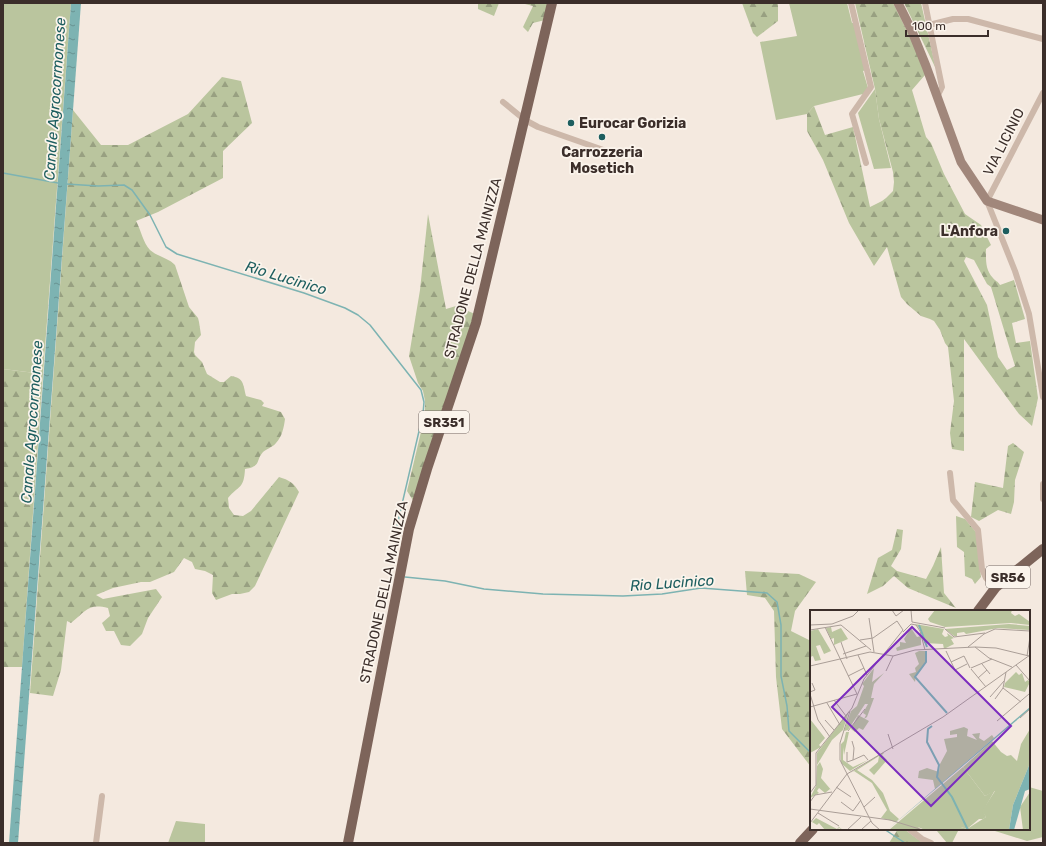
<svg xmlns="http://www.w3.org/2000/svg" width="1046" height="846" viewBox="0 0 1046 846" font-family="Rubik,sans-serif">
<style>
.grass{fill:#bac59e}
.forest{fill:url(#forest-firs);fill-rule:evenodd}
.water{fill:url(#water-ripples)}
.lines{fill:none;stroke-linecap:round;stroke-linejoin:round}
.stream{stroke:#7db3b2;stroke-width:1.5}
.street{stroke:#cdb8aa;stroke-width:6}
.secondary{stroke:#a1877b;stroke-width:9}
.primary{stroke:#7d645a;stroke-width:10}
.poi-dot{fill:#1d5e5f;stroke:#fbf4ec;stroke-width:1.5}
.labels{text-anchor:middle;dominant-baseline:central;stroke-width:3.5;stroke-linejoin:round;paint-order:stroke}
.shield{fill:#fbf4ec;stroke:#756964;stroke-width:1}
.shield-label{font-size:13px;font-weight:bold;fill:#3b2e2a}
.poi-label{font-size:14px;font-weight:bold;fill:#3b2e2a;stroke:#fbf4ec;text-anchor:start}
.street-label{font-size:14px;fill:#3b2e2a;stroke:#fbf4ec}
.water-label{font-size:15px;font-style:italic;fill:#1d5e5f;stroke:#fbf4ec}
.inset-river{fill:none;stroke:#7db3b2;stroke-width:2}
.inset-road{fill:none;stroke:#aa9e97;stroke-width:1}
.view{fill:#7b2cbf;fill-opacity:0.15;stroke:#7b2cbf;stroke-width:2}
.inset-edge{fill:none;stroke:#3b2e2a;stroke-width:2}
</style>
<defs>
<pattern id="forest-firs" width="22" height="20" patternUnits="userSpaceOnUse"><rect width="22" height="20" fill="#bac59e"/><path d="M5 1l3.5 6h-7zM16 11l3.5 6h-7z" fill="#98a081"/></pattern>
<pattern id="water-ripples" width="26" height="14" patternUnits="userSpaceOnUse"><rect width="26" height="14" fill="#7db3b2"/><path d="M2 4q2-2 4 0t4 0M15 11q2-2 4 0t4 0" fill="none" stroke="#689291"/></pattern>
</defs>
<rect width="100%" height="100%" fill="#f4e9df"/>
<!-- grass -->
<g class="grass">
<path d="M3 3H71L43 374 3 369Z"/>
<path d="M789 3H847L852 23H855L866 70 863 71 868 88 867 93 814 106 807 114 776 120 760 42 797 36Z"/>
<path d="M875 89 879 119 891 168 874 169 858 113Z"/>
<path d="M1029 787 1043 791V837L1027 841 995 831 980 829H1029Z"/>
<path d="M176 821 205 824V843H168Z"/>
<path d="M933 829H959L952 843H947L937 831Z"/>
</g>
<!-- forest -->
<g class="forest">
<path d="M478 3H499L494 16 478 9Z"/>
<path d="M521 3H549L545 20 533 23 528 32 523 27 533 6Z"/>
<path d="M742 3H778V21L757 37 753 33Z"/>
<path d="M855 3H893L921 59 925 75 912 90 926 137 931 143 944 174 965 214 981 225 991 245 986 249C986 259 985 270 993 278 995 281 998 281 1000 285L1014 280 1025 319 1012 323 1016 343 1030 341 1038 398 1032 426 1019 414 964 339V451L952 449 950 433 954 401 948 347 945 343 940 330 934 321 930 319 921 316 907 304 901 297 887 247 874 266 849 223 823 160 807 131V114L814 106 825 135 853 127 870 207 882 201 886 198 893 191 894 182 893 172 879 119 875 89ZM966 257 974 260 987 284 991 287 1015 366 1007 370 998 357 987 305 964 261Z"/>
<path d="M904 3H921L936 69 908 11Z"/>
<path d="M222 77 241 81 252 123 223 151V178L158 212 136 221C141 230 143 243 150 250 158 257 169 258 175 265L189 307 198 318 199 322 201 335 195 342 194 352 195 355 202 362 207 374 220 382H224L231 376C244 378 243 384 246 396L261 400 264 403 262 406 281 412 285 419C284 427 282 437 276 443 273 447 266 449 263 452 255 461 262 466 245 469 244 489 239 485 228 498L229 508 234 515 243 516 251 511 279 477C289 480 294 483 299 492L255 586 249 592 240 594H232L216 600 212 593 213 575 205 571 195 569 192 562 184 558 174 572 150 582H141L113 588 96 595 103 599 156 589 162 597 148 618 142 634 130 646 121 645 114 631H106L102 623 110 616 108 608C88 603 86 611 71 623L67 621 61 670 53 696 30 693 73 110 101 145H128L188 114Z"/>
<path d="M428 214 446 309 456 306 475 314 414 502 407 491 425 415V401L423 391 418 383 409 356 420 290Z"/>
<path d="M3 369 43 374 22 667H3Z"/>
<path d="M1013 443 1024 452 1015 480 1014 502 1011 514 998 510 979 521 971 517 975 482 1003 488 1008 446Z"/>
<path d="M956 516 965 519 976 532 981 577 975 584 972 579 965 576 964 552 957 547Z"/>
<path d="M897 529 903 530 901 549 891 566 897 571 926 579 933 566 941 547 944 593 956 608 908 588 894 576 883 586 867 594 878 558 892 550Z"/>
<path d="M745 571 799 574 816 582 795 611 791 631 811 641V767L782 729 776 677 774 611 765 598 747 595Z"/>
<path d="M898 829H904L923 843H889Z"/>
</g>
<!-- water -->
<path class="water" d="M71 3H81L73 110 18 843H9Z"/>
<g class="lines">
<!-- stream -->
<g class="stream">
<path d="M3 173 58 183"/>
<path d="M66 184 98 186 124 185 132 190 150 215 166 247 177 254 304 293 345 308 358 315 370 325 421 390 424 402 423 414 396 530"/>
<path d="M405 577 445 581 484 589 543 594 623 596 662 594 701 588 767 593 777 602 781 625V676L787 706 789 731 811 753"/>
<path d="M884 829 905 843"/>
</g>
<!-- street -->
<g class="street">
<path d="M851 3 871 87 852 114 866 163"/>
<path d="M925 3 942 87 937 97"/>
<path d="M929 25 953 19H968L1043 39"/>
<path d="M1043 93 987 201 1015 271 1029 314 1043 397"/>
<path d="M503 102 525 120 538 127 612 153"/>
<path d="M950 473 953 500 978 530 982 569 986 578 996 587"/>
<path d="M1043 484V499"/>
<path d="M909 829 922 839 931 843"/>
<path d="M96 843 102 796"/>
</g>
<!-- secondary -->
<path class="secondary" d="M898 3 911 29 926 66 961 162 987 201 1043 220"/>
<!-- primary -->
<g class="primary">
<path d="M978 611 996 587 1043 549"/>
<path d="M348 843 409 529 427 469 476 323 552 3"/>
<path d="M800 843 813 829"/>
</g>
</g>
<!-- markers -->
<g class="poi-dot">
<circle cx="571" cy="123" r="4"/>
<circle cx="602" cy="137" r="4"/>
<circle cx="1006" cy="231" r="4"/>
</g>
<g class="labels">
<!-- shield labels -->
<g class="shield">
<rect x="419" y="411" width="50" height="22" rx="3"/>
<rect x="986" y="566" width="44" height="22" rx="3"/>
</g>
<g class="shield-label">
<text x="444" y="422">SR351</text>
<text x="1008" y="577">SR56</text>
</g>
<!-- poi labels -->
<g class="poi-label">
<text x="579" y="123">Eurocar Gorizia</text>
<text x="602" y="152" text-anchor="middle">Carrozzeria<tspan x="602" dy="16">Mosetich</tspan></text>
<text x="998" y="231" text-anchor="end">L'Anfora</text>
</g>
<!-- street labels -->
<g class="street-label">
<text transform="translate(1004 142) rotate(-63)">VIA LICINIO</text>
<text transform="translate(473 268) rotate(-75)">STRADONE DELLA MAINIZZA</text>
<text transform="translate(384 592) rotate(-78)">STRADONE DELLA MAINIZZA</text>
</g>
<!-- water labels -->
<g class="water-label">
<text transform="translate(55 99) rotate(-86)">Canale Agrocormonese</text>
<text transform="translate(286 278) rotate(17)">Rio Lucinico</text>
<text transform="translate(32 422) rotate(-86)">Canale Agrocormonese</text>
<text transform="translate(672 583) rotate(-4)">Rio Lucinico</text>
</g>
</g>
<!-- overview -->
<g transform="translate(810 610)">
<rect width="220" height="220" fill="#f4e9df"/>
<path d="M21 17 22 22 31 18 38 29 24 35V28L21 29 16 18ZM101 18 107 27 111 26V35L87 41 86 38 90 36V32L96 33 94 29ZM8 19 21 41 14 44 10 35 6 36 11 50 5 51 3 46 0 47V21ZM206 62 209 65 212 63 215 72 218 70 220 72 215 82 194 77 195 73ZM48 105 59 111 53 120 49 118 45 122 41 119ZM0 109 15 128 9 135 11 137 0 143ZM153 157 175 186 185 180 173 201 176 207 173 209H169L157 219 151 217V220H115L108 217 111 220H79ZM220 182V220H213L210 197Z" fill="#bac59e"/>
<path d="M125 0H202L201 3 205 6 209 4 220 12V15L201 13 135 17 120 12 118 9ZM105 14 134 19 132 24 135 27 138 26 137 23 144 28 141 29 144 34 134 39 133 34 114 33 111 20ZM199 14 220 16V20L188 18 156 24 154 22 147 23V26H144L135 19ZM109 41H117L116 53 106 65 105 72 99 64 106 62 105 58 109 54 105 43ZM64 58 62 72 74 63 64 74 61 88H64L57 107 54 109 56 105 53 103 58 94H55L38 120 34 121 41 101 47 96 54 76 52 74ZM39 101 33 120 22 130 7 155V143ZM154 117 158 119 157 126 167 130 162 124 170 123 169 128 174 131 182 125 184 128 125 179 123 170 108 168 109 161 117 158 129 162 130 154 137 141 134 129 147 127V124L140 125V121ZM220 119V153L203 195 199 220H151V217L157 219 176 207 172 201 185 181 175 186 153 157 182 131 191 142 197 146 201 145 207 151 211 134ZM36 122H39L34 145 33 137V150L43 157 58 150 40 161 31 153V134L34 131ZM72 143H74L72 145 77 150 64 165 59 160 68 152 69 146 47 160 62 170 73 183 80 201 89 209 86 212 71 208 77 200 62 173 44 161 40 163ZM10 152 13 159 11 168 22 181 20 179 15 183 9 178 7 181 9 183 0 188 6 176 7 156ZM6 208 27 219 29 217 33 220 29 218 27 220H15L9 213 7 215 2 212Z" fill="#bac59e"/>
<path d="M220 97V99L77 220ZM220 153V179L215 181 204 220H199L203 195Z" fill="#7db3b2"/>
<path class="inset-river" d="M109 15 117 37M116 41V52L105 67 137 103M122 116 118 119 117 132 129 155 127 167 142 187 158 220"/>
<path class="inset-road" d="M82 0 86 6 94 0M101 0 102 12 135 18M59 8 64 42M0 15 22 14 43 6 49 0M15 17 47 84M135 19 144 27 175 23M0 20 31 15 61 40M93 22 101 14 106 15 110 21 115 40M31 32 37 49M158 37 174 24 185 19 220 21M165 37 179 48 202 57M136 41 145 60 157 54M33 44 56 36M48 45 57 65M217 46 220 27M141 52 154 46 160 58M172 54 180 64M206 55 220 71M0 56 60 42 83 46 105 40 165 37 186 38 219 46M161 58 182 49M161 59 176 77M76 61 83 46M38 66 54 58M168 68 177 60M193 78 211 92M0 82 5 80 2 73M0 84 8 110 20 127M180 87 194 71M185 89 193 78 196 62M24 90 36 106M17 93 30 115M0 97 47 84M220 99V81M40 101 30 133V150L62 213 70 220M210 108 220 99M15 110 24 120M187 111 219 84M38 121 55 99M78 124 83 139M42 131 44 138 43 150 54 145 58 150M37 142V152L43 150M26 177 41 187M0 183 6 175V143L42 98 54 69 93 20 87 11 63 28 50 30M0 192 5 185 22 182M31 192 43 201 51 190M54 197 65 187M0 199 80 210 113 220M8 203 29 216M0 213 37 164 133 107 220 45M52 219 61 211M37 220 51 207"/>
<path class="view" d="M102 17 201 116 121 196 22 97Z"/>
<rect width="220" height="220" class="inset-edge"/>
</g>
<!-- border -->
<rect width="1046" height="846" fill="none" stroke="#3b2e2a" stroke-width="8"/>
<!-- scale -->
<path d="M906 30v6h82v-6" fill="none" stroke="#3b2e2a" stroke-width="2"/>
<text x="912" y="30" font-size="12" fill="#3b2e2a" stroke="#fbf4ec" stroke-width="3" paint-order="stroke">100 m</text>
</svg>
